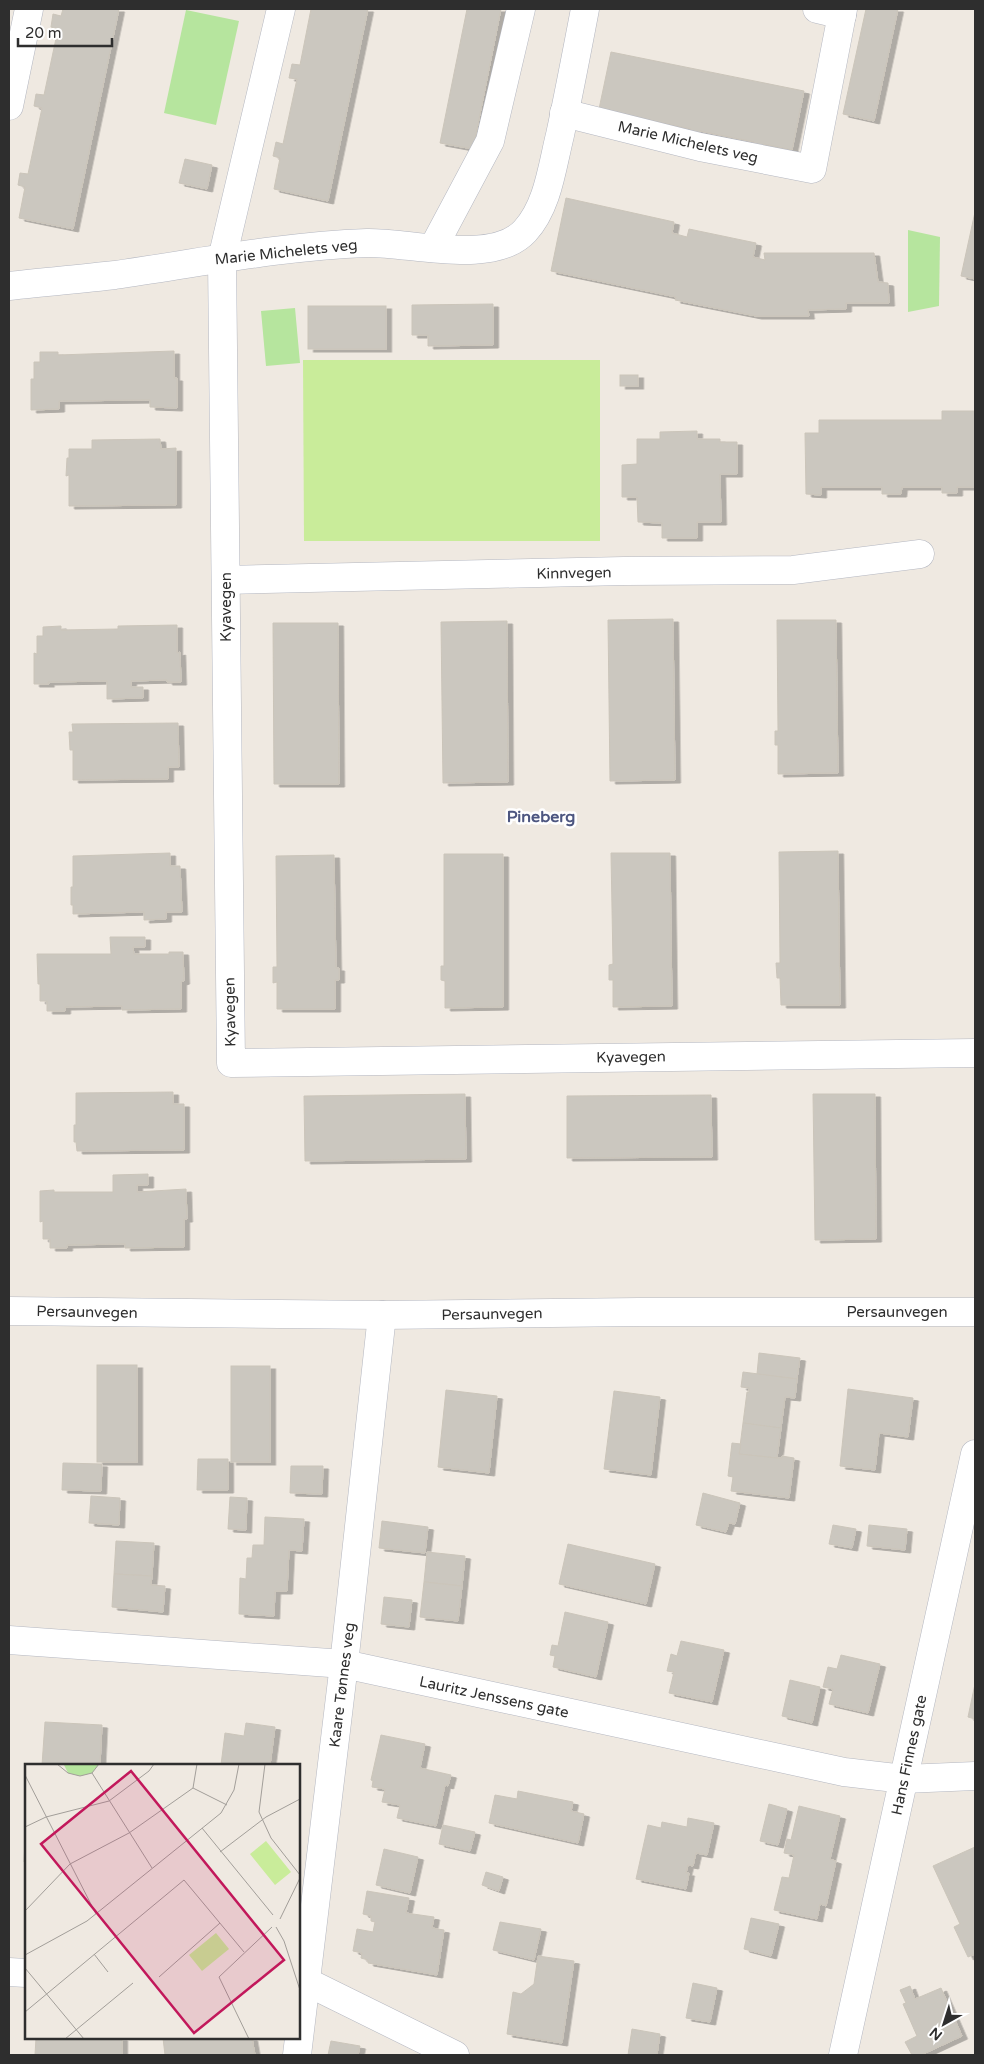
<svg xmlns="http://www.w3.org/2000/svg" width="984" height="2064" viewBox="0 0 984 2064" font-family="'Varela Round',sans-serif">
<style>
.green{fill:#b6e59e}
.pitch{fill:#c9ec9a}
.building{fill:#cbc7bf;stroke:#cbc5ba;filter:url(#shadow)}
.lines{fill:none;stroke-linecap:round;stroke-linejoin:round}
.minor-casing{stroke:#b4b7c1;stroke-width:29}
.minor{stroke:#fff;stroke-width:28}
.labels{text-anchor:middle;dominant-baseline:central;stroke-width:5;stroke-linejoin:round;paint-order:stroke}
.street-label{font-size:15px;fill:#2e2e2e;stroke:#fff}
.neighbourhood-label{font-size:16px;font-weight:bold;fill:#4d5680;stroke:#fff}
.inset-road{fill:none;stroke:#a29e99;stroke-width:1}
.view{fill:#c2185b;fill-opacity:0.15;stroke:#c2185b;stroke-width:2.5}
.inset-edge{fill:none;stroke:#2e2e2e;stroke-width:2.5}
</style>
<defs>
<filter id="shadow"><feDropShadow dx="5.5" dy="3" stdDeviation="0" flood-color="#0004"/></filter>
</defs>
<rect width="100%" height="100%" fill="#efe9e1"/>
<!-- green -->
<g class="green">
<path d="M186 10 239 21 216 125 164 113Z"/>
<path d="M908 230 940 237 939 306 908 312Z"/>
<path d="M295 308 300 363 266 366 261 311Z"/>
</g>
<!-- pitch -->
<path class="pitch" d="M303 360H600V541H304Z"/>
<!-- building -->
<g class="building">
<path d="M63 9H119L73 229 19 218 25 187 18 185 20 173 28 174 42 108 34 106 36 94 44 95 58 29 51 27 53 14 61 16Z"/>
<path d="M311 9H368L328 201 274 189 280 158 273 156 276 142 283 144 297 79 289 78 292 64 300 65Z"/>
<path d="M467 9H501L473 149 440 143Z"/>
<path d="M866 9H898L874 121 843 114Z"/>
<path d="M611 52 804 91 792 150 764 144 763 147 753 145 754 142 700 131V134L690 132 691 129 599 109Z"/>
<path d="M185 159 212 165 207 189 179 183Z"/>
<path d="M566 198 674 222 672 233 687 237 689 229 756 243 753 257 765 260 764 253H874L878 282 888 283 889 303H846V309L808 310 809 316H756L675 300 676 297 551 271Z"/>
<path d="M975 212V279L961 276Z"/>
<path d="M493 304V345L428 346V335H412V305Z"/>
<rect x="308" y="306" width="78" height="43"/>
<path d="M174 351V378H177V408L150 407V400L59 401V409L31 410V379H34V362H40V352H58V355Z"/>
<rect x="620" y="375" width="18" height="11"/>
<path d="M942 411H975V487H957V493H942V487H902L901 494H882V487H821V495L806 494 805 433H819V420H942Z"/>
<path d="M697 431V439H720V442H737V474H720L721 522H697V538H662V523L638 522 637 497H622V465L637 464V439H660V432Z"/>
<path d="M160 439 161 449 176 448V505L69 506V475L66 476 67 458H69V449H92V440Z"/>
<path d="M673 619 675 780 610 781 608 620Z"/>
<path d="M777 620H836L838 773 778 774V745H775V731H778Z"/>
<path d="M507 621 508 782 443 783 441 622Z"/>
<path d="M273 623H338L339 784H274Z"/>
<path d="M177 625V653L180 652 181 682H167V680L131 681V687H143V698L107 699V681L48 682 49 684H34V653L37 654V636H43V627L61 626V630L118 629V626Z"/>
<path d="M178 723 179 767H168V779L73 780V750H70L69 732H73L72 724Z"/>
<path d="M838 851 840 1005H781L780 978H777L776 963H780L779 852Z"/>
<path d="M170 853V866H180L182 912H166V919L144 920V912L73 914V905H71V887H73V856Z"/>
<path d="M611 853H670L672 1006 613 1007V980H609V965L613 964Z"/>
<path d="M444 854H503V1007L445 1008V981L441 980V966H444Z"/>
<path d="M334 855 336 968H339V980H335V1009H277V982L273 983V967H277L276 856Z"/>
<path d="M110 937H145V947H133L134 954H169V952H183L184 981 181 982V1009L122 1010V1006L65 1007V1011H47V1001H40V984H38L37 954H111Z"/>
<path d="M173 1092V1104H184V1150L77 1151 76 1142H74V1125H76V1093Z"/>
<path d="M465 1094 466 1159 305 1161 304 1096Z"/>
<path d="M813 1094H875L876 1239 815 1240Z"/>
<path d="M711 1095 712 1157 567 1158V1096Z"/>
<path d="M148 1174V1185H137V1192L186 1189 187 1219H184V1247L125 1248V1244L67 1245V1248H50V1239H43V1221L40 1222V1191L54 1190V1192H113V1175Z"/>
<path d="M759 1353 800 1358 797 1379 757 1374Z"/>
<rect x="97" y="1365" width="40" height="97"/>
<rect x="231" y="1366" width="39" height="96"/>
<path d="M743 1372 797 1379 795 1398 785 1397 781 1428 743 1423 747 1392H749V1388L741 1387Z"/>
<path d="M848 1389 913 1398 908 1437 879 1433 875 1470 840 1466Z"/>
<path d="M446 1390 497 1396 489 1473 438 1467Z"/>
<path d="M614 1391 660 1397 651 1475 604 1469Z"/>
<path d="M743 1423 781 1428 777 1458 739 1454Z"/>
<path d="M732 1443 741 1444 739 1454 777 1458H782V1456L794 1458 789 1498 731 1491 733 1477 728 1476Z"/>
<path d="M198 1459H228V1490H197Z"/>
<path d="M63 1463 102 1464 101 1491 62 1490Z"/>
<path d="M291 1466H323L322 1494 290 1493Z"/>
<path d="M703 1493 740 1503 735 1524 729 1523 726 1532 696 1525Z"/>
<path d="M91 1496 120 1498 119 1525 89 1523Z"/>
<path d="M230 1497 247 1498 246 1530 228 1529Z"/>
<path d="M265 1517 304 1519 302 1551 289 1550 287 1591H275L274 1616 239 1614 240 1578 246 1579 247 1558H252L253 1545H264Z"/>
<path d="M382 1521 428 1527 425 1553 379 1548Z"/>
<path d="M833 1525 856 1529 852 1548 829 1544Z"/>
<path d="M869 1525 907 1529 905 1550 867 1546Z"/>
<path d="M116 1541 154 1543 152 1576 114 1574Z"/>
<path d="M568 1544 655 1564 646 1604 559 1584Z"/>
<path d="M427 1552 465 1556 462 1586 424 1582Z"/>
<path d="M114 1574 152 1576 151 1585 165 1586 163 1612 112 1607Z"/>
<path d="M424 1582 462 1586 458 1621 420 1617Z"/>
<path d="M384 1597 412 1600 409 1627 381 1624Z"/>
<path d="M565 1612 608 1622 596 1677 553 1667 555 1656 550 1655 552 1645 558 1646Z"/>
<path d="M681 1641 724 1650 712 1702 669 1693 674 1672 667 1671 671 1654 677 1656Z"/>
<path d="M841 1655 880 1664 868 1713 829 1704 833 1689 823 1687 828 1667 837 1669Z"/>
<path d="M790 1680 820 1687 812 1723 782 1716Z"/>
<path d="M975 1684V1719L968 1717Z"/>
<path d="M45 1722 102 1725 100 1765H42Z"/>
<path d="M246 1723 275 1727 270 1765H221L225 1733 244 1736Z"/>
<path d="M381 1735 425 1744 420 1768 451 1775 448 1786 445 1785 436 1826 397 1818 400 1805 382 1802 385 1789 372 1787 373 1781 371 1780Z"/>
<path d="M518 1791 573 1802 571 1811 584 1814 578 1843 489 1823 495 1795 517 1799Z"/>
<path d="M769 1804 787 1809 778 1845 760 1841Z"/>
<path d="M799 1806 840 1816 830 1859 836 1861 826 1906 820 1904 817 1919 774 1910 782 1877 789 1878 794 1855 784 1853 787 1839 791 1840Z"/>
<path d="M688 1818 714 1823 707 1855 696 1853 693 1866 688 1865 686 1873H689L686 1889 636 1879 648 1825 661 1828 662 1822 687 1827Z"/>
<path d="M26 1819V1862H24Z"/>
<path d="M443 1825 475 1832 470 1851 439 1844Z"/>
<path d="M975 1847V1954L968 1957 954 1927 960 1924 933 1866Z"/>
<path d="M384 1849 418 1857 410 1893 376 1885Z"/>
<path d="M486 1872 503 1877 499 1891 482 1885Z"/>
<path d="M367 1891 409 1898 406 1913 434 1917 432 1928 444 1930 437 1975 368 1963V1960L361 1958 362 1953 353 1951 357 1929 373 1932 375 1922 371 1921V1916L363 1914Z"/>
<path d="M751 1918 779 1924 771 1956 744 1949Z"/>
<path d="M500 1922 541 1929 534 1960 493 1950Z"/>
<path d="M538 1956 574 1961 562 2043 507 2034 513 1992 521 1994 534 1984Z"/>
<path d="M693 1983 717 1988 710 2022 686 2018Z"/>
<path d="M910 1986 915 1999 941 1988 962 2036 921 2055H912L905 2042 917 2036 903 2004 906 2003 900 1990Z"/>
<path d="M632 2029 660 2034 657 2055H628Z"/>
<path d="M36 2038H122V2055H35Z"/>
<path d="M163 2038H252L255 2055H165Z"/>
<path d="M331 2041 360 2046 358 2055H328Z"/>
</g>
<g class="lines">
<!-- minor casing -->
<g class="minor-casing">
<g id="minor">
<path d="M281 9 222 259 231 1063 975 1053"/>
<path d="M817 9 842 15"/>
<path d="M9 106 29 9"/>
<path d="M564 113 700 147 812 169 843 9"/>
<path d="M433 248 490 141 521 9"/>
<path d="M9 286C44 282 79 279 115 275 198 263 283 246 367 243 410 242 493 266 525 231 548 206 552 167 560 135 569 93 577 51 585 9"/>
<path d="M226 580 624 571 793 570 920 554"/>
<path d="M9 1311 382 1315 639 1312H975"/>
<path d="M9 1640 344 1664 844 1772 904 1779 975 1776"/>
<path d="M9 1972 26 1973"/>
<path d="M299 1982H307L455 2055"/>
<path d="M297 2055 344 1664 382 1315"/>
<path d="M843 2055 975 1454"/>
</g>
</g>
<!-- minor -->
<use href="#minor" class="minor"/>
</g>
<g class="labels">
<!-- street labels -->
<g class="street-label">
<text transform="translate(688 142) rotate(13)">Marie Michelets veg</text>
<text transform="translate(286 252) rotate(-6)">Marie Michelets veg</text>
<text transform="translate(574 573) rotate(-1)">Kinnvegen</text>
<text transform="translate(226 607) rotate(-90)">Kyavegen</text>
<text transform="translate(230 1012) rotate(-91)">Kyavegen</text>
<text transform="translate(631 1057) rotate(-1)">Kyavegen</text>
<text transform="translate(87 1312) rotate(1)">Persaunvegen</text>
<text x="897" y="1312">Persaunvegen</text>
<text transform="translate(492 1314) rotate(-1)">Persaunvegen</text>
<text transform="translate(342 1685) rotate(-83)">Kaare Tønnes veg</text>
<text transform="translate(494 1697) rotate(12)">Lauritz Jenssens gate</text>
<text transform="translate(909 1755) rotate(-78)">Hans Finnes gate</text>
</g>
<!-- neighbourhood labels -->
<g class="neighbourhood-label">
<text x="541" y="817">Pineberg</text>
</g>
</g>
<!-- overview -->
<g transform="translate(25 1764)">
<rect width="275" height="275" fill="#efe9e1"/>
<path d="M74 0 67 9 55 12 43 9 39 1Z" fill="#b6e59e"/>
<path d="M241 77 266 108 250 121 225 90ZM191 169 204 185 177 207 164 191Z" fill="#c9ec9a"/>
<path class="inset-road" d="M32 0 43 9 55 12 67 9 74 0M240 0 234 48 246 74 275 111M67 9 127 104M0 11 71 150M168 24 202 41M0 63 21 53 84 37 124 7 129 0M177 64 248 151M195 88 241 53 275 35M0 147 45 100 104 69 168 24 172 0M255 155 275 114M251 163 259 177 275 226M69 190 83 208M0 191 62 157 196 49 209 26 214 0M0 204 59 275M134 213 195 159M0 248 159 116 219 188M40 275 108 219M224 275 194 213 247 163"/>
<path class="view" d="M106 7 259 196 169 269 16 80Z"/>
<rect width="275" height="275" class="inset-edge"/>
</g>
<!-- border -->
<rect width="984" height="2064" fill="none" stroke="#2e2e2e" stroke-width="20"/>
<!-- north arrow -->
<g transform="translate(944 2024) rotate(219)" stroke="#ffffff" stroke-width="4" paint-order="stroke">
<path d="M0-4L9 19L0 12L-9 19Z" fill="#2e2e2e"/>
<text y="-8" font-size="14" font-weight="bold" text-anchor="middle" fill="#2e2e2e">N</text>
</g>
<!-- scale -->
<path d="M18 38v8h94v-8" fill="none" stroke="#2e2e2e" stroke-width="2.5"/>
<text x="25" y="38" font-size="15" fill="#2e2e2e" stroke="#ffffff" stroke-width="4" paint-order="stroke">20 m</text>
</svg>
